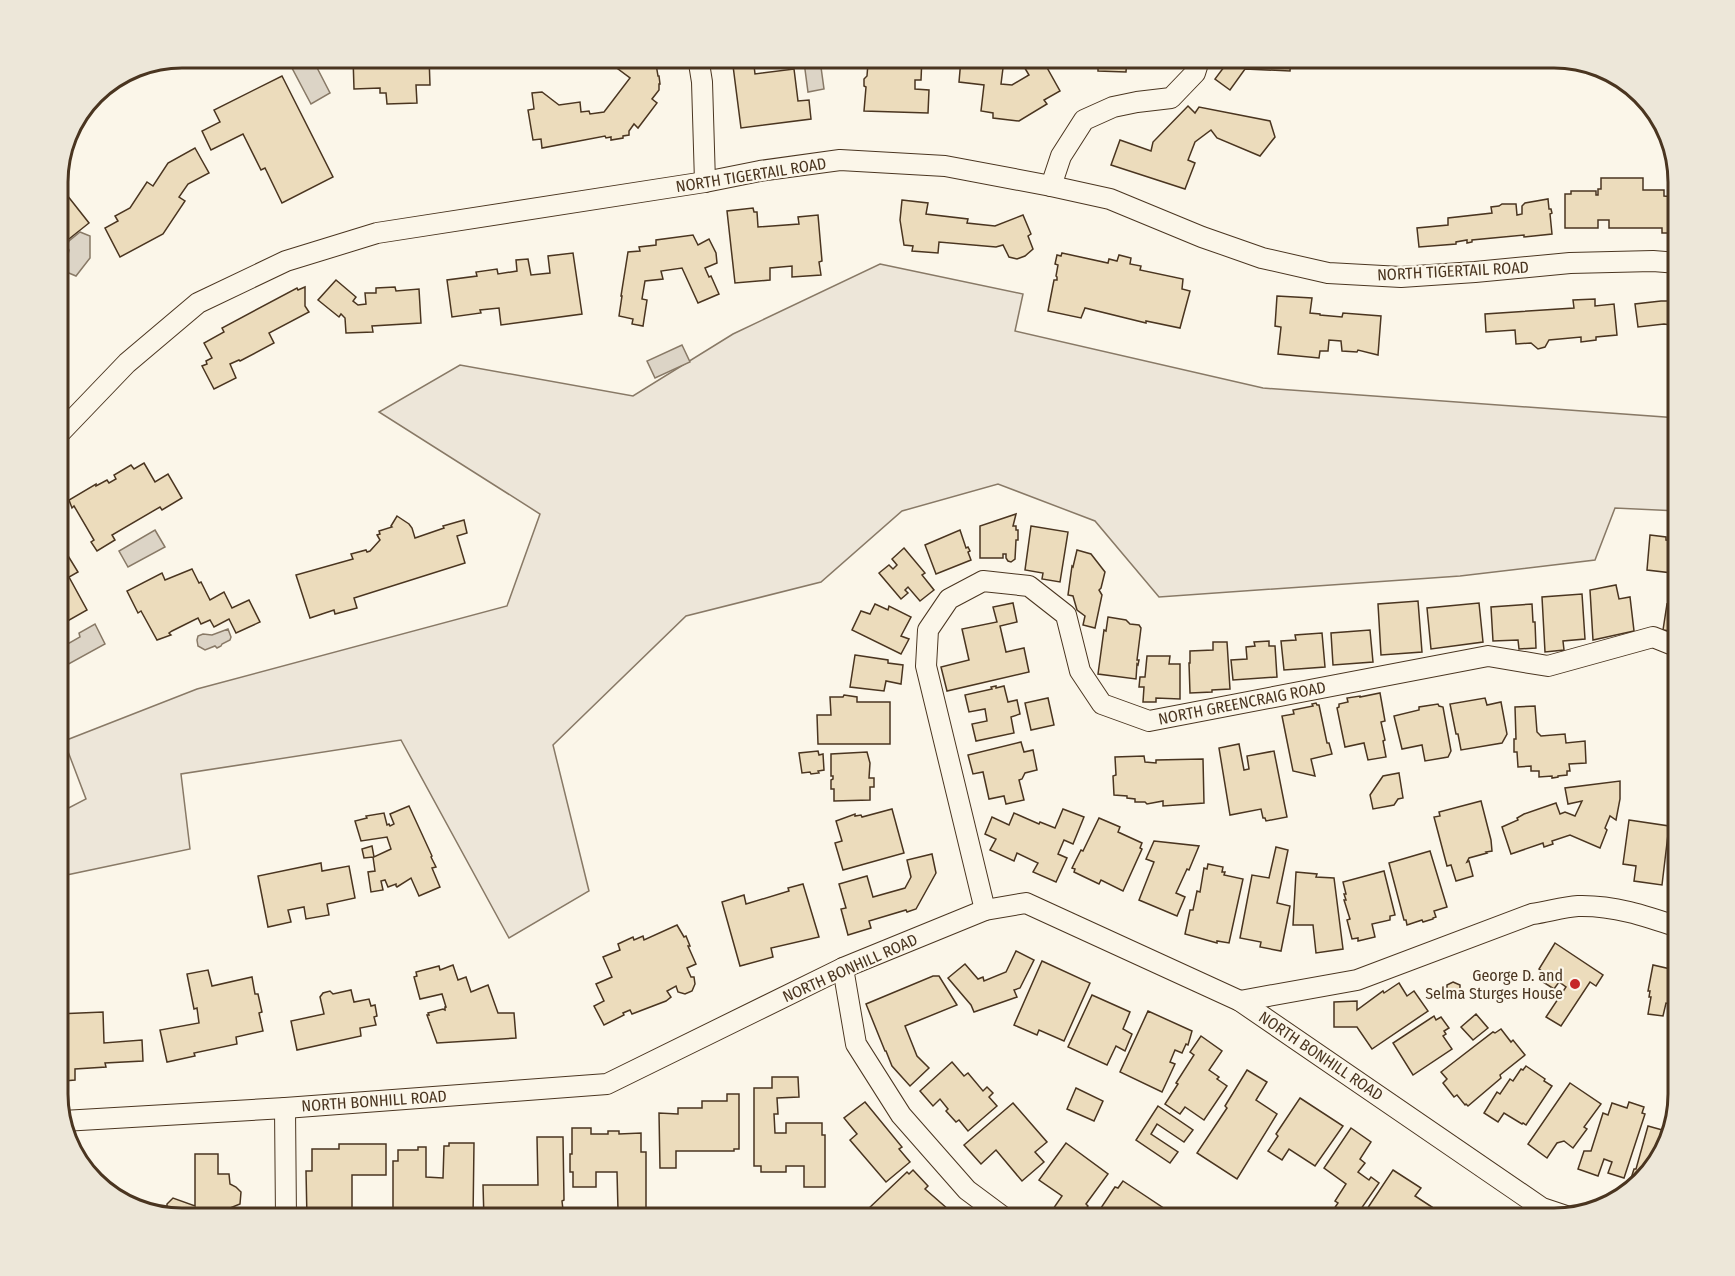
<svg xmlns="http://www.w3.org/2000/svg" width="1735" height="1276" viewBox="0 0 1735 1276" font-family="'Fira Sans Condensed',sans-serif">
<style>
.green{fill:#ede6d9;stroke:#887966;stroke-width:1.5}
.water{fill:#dcd4c6;stroke:#887966;stroke-width:1.5}
.building{fill:#ecdcbc;stroke:#4a3520;stroke-width:1.5}
.lines{fill:none;stroke-linecap:round;stroke-linejoin:round}
.street-casing{stroke:#4a3520;stroke-width:22}
.street{stroke:#fbf6e9;stroke-width:20}
.poi-dot{fill:#c62828;stroke:#fbf6e9;stroke-width:2}
.labels{text-anchor:middle;dominant-baseline:central;stroke-width:4.5;stroke-linejoin:round;paint-order:stroke}
.street-label{font-size:16px;fill:#4a3520;stroke:#fbf6e9}
.poi-label{font-size:16px;fill:#4a3520;stroke:#fbf6e9;text-anchor:end}
.rim{fill:none;stroke:#4a3520;stroke-width:3}
</style>
<rect width="100%" height="100%" fill="#fbf6e9"/>
<!-- green -->
<path class="green" d="M880 264 1023 294 1015 331 1263 388 1678 418V511L1615 508 1595 560 1460 576 1159 597 1095 521 998 484 902 511 821 582 686 616 553 745 589 891 509 938 401 740 181 774 190 849 57 877V814L86 799 64 741 197 689 507 606 540 514 379 412 460 365 633 396 733 334Z"/>
<!-- water -->
<g class="water">
<path d="M312 58 330 93 311 104 292 68Z"/>
<path d="M820 60 824 89 808 92 804 62Z"/>
<path d="M80 232 90 236V258L76 276 64 271 69 250 67 246 69 241Z"/>
<path d="M682 345 690 362 655 378 647 361Z"/>
<path d="M155 530 165 547 128 567 119 551Z"/>
<path d="M95 624 105 644 65 666 57 650 80 637 79 633Z"/>
<path d="M228 629 231 637 230 640 222 644 221 646 217 648 215 646 205 650 198 646 197 640 198 636 203 634 212 635Z"/>
</g>
<!-- building -->
<g class="building">
<path d="M353 57H429L430 85H416L417 103 387 104 386 93H380V88L354 89Z"/>
<path d="M602 57H649L650 65 656 64 658 76H659L660 84H659V90L652 99 657 103 638 128 634 124 629 131V135L623 136V138L611 140V137L606 138 605 136 542 148 541 139 533 140 528 110 534 109 532 93 542 92 559 105 580 102 581 112 589 111 590 114 604 112 630 78Z"/>
<path d="M753 57 755 74 794 69 798 101 809 100 811 119 741 128 732 58Z"/>
<path d="M898 57H922L921 80H915V89L929 90 928 113 864 111 866 87 864 86V79L867 76 868 63H877V59L897 60Z"/>
<path d="M1026 57H1041L1060 91 1044 100 1047 104 1019 121 993 118V113L981 111 984 85 959 82 961 59 972 60 973 58 993 61V67L1003 68 1001 84 1012 85 1029 75 1023 65 1025 63 1022 59Z"/>
<path d="M1096 57H1127L1126 72 1098 71V59H1096Z"/>
<path d="M1226 57H1291L1290 71 1245 69 1230 90 1215 79 1227 63Z"/>
<path d="M282 76 333 177 282 203 265 168 261 170 243 134 211 150 202 131 220 122 214 110Z"/>
<path d="M1188 106 1195 113 1199 107 1270 121 1275 137 1260 156 1217 138 1211 130 1195 142 1188 160 1195 163 1185 189 1111 165 1120 140 1151 151 1153 142Z"/>
<path d="M195 148 209 173 188 184 179 197 185 201 163 234 120 257 105 228 118 221 115 216 130 208 147 182 153 186 168 163Z"/>
<path d="M1601 178H1643V190H1664V196L1678 197V233H1662V228H1609V220H1598V228H1565V194H1571V191H1596V195H1598V189H1601Z"/>
<path d="M63 190 89 223 59 247 57 250V195Z"/>
<path d="M1548 199 1549 209H1551L1552 213 1550 214 1552 234 1524 237V235L1472 240V242L1467 243V240L1456 242V244L1419 247 1417 228 1448 225V218L1492 213 1491 207 1499 206 1502 204H1516L1517 215 1522 214V206L1525 203Z"/>
<path d="M902 200 928 203 926 214 968 219 967 223 995 226 1023 215 1031 234 1028 236 1033 249 1025 256 1017 259 1009 257 1003 245 996 247 939 242 938 253 912 251 913 246 904 245 900 220Z"/>
<path d="M753 208 754 212H757L758 227 799 224 798 217 818 215 822 261 819 262 821 275 792 277V266L770 268V280L735 283 727 211Z"/>
<path d="M693 235 698 245 709 239 716 253 717 263 705 268 709 277 711 276 719 294 698 303 682 268 661 271 663 279 645 281 642 299 647 300 643 326 632 324 633 319 619 316 622 296H621L628 252 640 251 639 247 656 245V240Z"/>
<path d="M573 253 582 314 501 325 499 308 480 310 481 313 452 317 447 280 477 276 476 272 497 269 498 274 517 271 516 260 528 259 531 275 550 273 548 256Z"/>
<path d="M1062 253 1108 263 1109 259 1117 261 1119 255 1131 258 1130 264 1141 266 1140 270 1183 279 1182 289 1190 291 1180 328 1146 321V323L1085 308 1081 318 1048 311 1054 280H1057V277L1056 276 1058 265 1055 264 1057 255 1061 256Z"/>
<path d="M336 280 356 297 353 301 358 305 366 304 365 293H376V288L395 287 396 291 419 289 421 323 372 326 373 332 346 333 345 318 341 314 339 317 318 300Z"/>
<path d="M305 287V306L309 312 269 333 274 343 240 361 239 360 230 364 236 378 214 389 202 366 207 364 206 361 212 358 204 343 224 332 222 328 297 288 298 290Z"/>
<path d="M1277 296 1312 298 1310 313 1320 314V315L1342 317 1343 313 1381 316 1378 355 1358 350 1357 352 1342 351 1341 341 1329 340 1328 351H1320L1319 358 1278 354 1281 327 1275 326Z"/>
<path d="M1671 298 1678 299V326L1664 324 1638 327 1635 304 1661 301H1671Z"/>
<path d="M1595 299V306L1614 304 1617 335 1596 337V340L1581 342V337L1549 340 1545 347 1538 349 1531 343 1516 344 1515 330 1486 332 1485 314 1574 308 1573 300Z"/>
<path d="M144 463 155 482 168 474 182 498 162 510 160 507 112 535 115 540 97 551 91 542 94 540 74 506 72 508 69 500 96 484V486L107 480 109 483 116 479 114 475 131 465 134 469Z"/>
<path d="M1016 514 1013 526H1016V530H1018V540H1016L1015 559 1011 562 1008 561 1006 558V554H1003V558H980V526Z"/>
<path d="M397 516 409 524 412 528 415 538 444 528 443 526 464 520 467 533 457 536 465 563 354 598 357 608 335 614 334 610 310 618 296 575 353 559 351 554 366 550 367 552 370 551 380 540 377 535 380 534 379 531 392 527 391 526Z"/>
<path d="M1031 526 1068 532 1060 582 1042 579 1043 573 1025 570Z"/>
<path d="M960 530 966 548 968 547 970 551 968 552 971 560 936 574 925 545Z"/>
<path d="M1650 535 1666 537V540L1678 541V581H1671L1672 573 1647 570Z"/>
<path d="M62 546 78 572 69 577 87 610 57 627V548Z"/>
<path d="M904 548 925 573 922 575 934 590 920 601 908 587 905 590 908 593 901 599 879 573 889 565 893 569 897 565 892 559Z"/>
<path d="M1077 550 1091 554 1105 572 1101 588 1099 590 1102 595 1095 628 1083 625 1085 616 1077 610 1073 596 1068 595 1072 566 1073 567Z"/>
<path d="M192 569 199 583 201 582 210 600 224 592 232 608 249 600 260 622 236 633 229 619 214 627 210 620 201 624 198 618 172 631 169 633 171 635 157 640 141 611 138 613 127 591 162 573 165 580Z"/>
<path d="M1616 585 1619 599 1630 597 1634 631 1593 640 1590 590Z"/>
<path d="M1582 594 1585 639 1563 641 1564 650 1545 652 1542 597Z"/>
<path d="M1418 601 1422 652 1381 655 1378 604Z"/>
<path d="M1013 603 1017 622 1000 626 1006 652 1024 648 1029 672 947 691 941 667 969 660 962 629 997 622 993 607Z"/>
<path d="M1479 603 1483 642 1431 649 1427 608Z"/>
<path d="M875 604 888 610 889 606 911 617 901 636 909 639 901 654 852 630 861 611 870 614Z"/>
<path d="M1532 604 1533 622H1535L1536 648 1519 649 1518 640 1493 641 1491 607Z"/>
<path d="M1667 604 1678 606V632L1663 630Z"/>
<path d="M1108 617 1126 620 1130 624 1139 625 1141 628 1137 660H1139L1138 665 1137 664 1136 679 1098 674 1104 630 1106 631Z"/>
<path d="M1370 630 1373 662 1333 665 1331 633Z"/>
<path d="M1322 633 1325 667 1284 670 1281 641 1296 640 1295 635Z"/>
<path d="M1269 641V646H1275L1277 677 1233 680 1231 660 1247 659 1246 647 1255 646 1254 642Z"/>
<path d="M1213 642H1227L1230 689 1212 690V692L1190 693 1189 663H1190V651L1213 650Z"/>
<path d="M855 655 888 660V663L903 665 901 684 886 681 884 691 850 687Z"/>
<path d="M1147 656H1170L1169 664H1180V699L1156 698V702H1143L1144 687H1139L1140 677H1145Z"/>
<path d="M996 686V688L1004 686 1008 702 1017 700 1020 714 1011 717 1014 733 976 741 972 724 987 721 985 709 969 712 965 695 992 689 991 687Z"/>
<path d="M1380 693 1385 721 1381 722 1385 740 1383 741 1386 757 1368 760 1364 743 1345 747 1337 708 1339 707V704L1348 702 1347 698 1360 696V697Z"/>
<path d="M844 695 857 697V702H890V744H818L817 715H831L830 697H843Z"/>
<path d="M1048 698 1054 725 1031 730 1025 703Z"/>
<path d="M1485 698 1487 705 1501 702 1507 734 1502 743 1461 750 1458 734H1456L1450 704Z"/>
<path d="M1316 703 1317 705H1319L1327 743H1329L1332 754 1311 759 1315 776 1293 771 1282 716 1294 714 1293 710 1313 706 1312 704Z"/>
<path d="M1438 704 1439 706 1443 707 1451 751 1448 757 1425 761 1422 745 1402 749 1394 716 1419 710V707Z"/>
<path d="M1535 706 1537 732 1541 736 1565 734 1566 743 1585 741 1586 763 1569 764 1570 771H1567V775L1558 776V777L1552 778V776L1539 777V771H1531V766L1518 767 1517 752H1514V739H1516L1515 707Z"/>
<path d="M1021 742 1024 752 1033 750 1037 770 1025 773 1022 779 1019 780 1024 800 1006 804 1004 796 989 799 983 772 973 774 968 755Z"/>
<path d="M1239 744 1244 770 1249 769 1247 756 1274 751 1287 817 1266 821 1265 818H1263L1261 809 1230 815 1219 748Z"/>
<path d="M818 751 819 755 823 754 824 770 818 771 819 773 811 774 810 772 802 773 799 753Z"/>
<path d="M867 752 870 763 869 778H874V787H870V800L834 801V789H831V780L833 779V776H831V754Z"/>
<path d="M1144 756 1145 762 1156 763V760L1203 759 1204 803 1163 806V801L1147 804 1145 802H1135V799L1127 798V796L1114 795 1113 776 1116 775 1115 757Z"/>
<path d="M1399 773 1403 798 1398 799 1394 805 1373 809 1370 795 1383 776Z"/>
<path d="M1620 781V799L1616 820 1610 816 1605 828 1607 830 1600 848 1570 835 1552 841 1553 844 1544 847 1543 843 1511 854 1502 827 1518 820 1517 818 1524 814 1556 803 1560 814 1565 812 1575 816 1582 801 1568 804 1565 788Z"/>
<path d="M1481 801 1491 840 1492 851 1486 852 1487 853 1469 858 1467 862 1469 861 1473 876 1456 881 1451 865 1447 866 1434 817 1440 816 1439 812Z"/>
<path d="M409 806 432 856 431 857 436 867 432 868 440 887 419 896 411 878 397 887 396 886V884L388 887 385 880 381 881 383 890 371 892 368 872 375 871 373 857 364 858 362 849 372 846 374 857 391 849 387 837 361 841 355 821 367 818 366 816 384 813 387 825 389 824 390 826 394 824 390 814Z"/>
<path d="M892 809 904 853 843 870 835 843 842 841 836 821 855 814V816L861 815 862 817Z"/>
<path d="M1063 809 1084 817 1073 844 1064 840 1058 854 1067 858 1056 882 1033 872 1038 863 1017 853 1014 861 990 850 996 839 985 834 992 817 1009 825 1014 813 1039 824 1040 822 1055 828Z"/>
<path d="M1099 818 1120 827 1118 832 1142 843 1140 848 1142 849 1123 891 1101 880 1099 884 1074 872 1075 869 1072 868 1081 850 1083 851Z"/>
<path d="M1629 820 1669 826 1662 885 1634 881 1636 866 1623 864Z"/>
<path d="M1154 841 1199 846 1189 870 1187 869 1176 893 1185 897 1177 916 1139 900 1154 862 1146 859Z"/>
<path d="M1276 847 1288 850 1277 903 1290 906 1281 951 1260 947 1261 942 1240 938 1252 875 1269 878Z"/>
<path d="M1430 851 1447 907 1434 911 1436 917 1433 918V919L1423 922 1422 920 1407 925 1406 920H1404L1389 863Z"/>
<path d="M932 854 936 873 916 909 907 912 906 910 869 921 871 928 848 935 841 909 846 908 839 884 867 876 873 897 905 888 911 877 907 860Z"/>
<path d="M321 863 322 871 349 866 355 898 327 904 329 915 306 919 304 907 288 910 291 922 268 927 258 876Z"/>
<path d="M1208 864 1223 867 1222 872H1225L1224 875 1243 879 1229 943 1217 941V943L1185 934 1190 910H1193L1197 891 1200 892 1204 868 1207 869Z"/>
<path d="M1384 871 1395 915 1390 916V920L1372 924 1375 937 1358 941V938L1352 939 1347 920 1350 919 1344 900H1346L1344 894H1346L1343 882Z"/>
<path d="M1296 872 1317 874 1316 877 1334 878 1343 949 1316 953 1313 925H1293Z"/>
<path d="M803 884 819 937 771 948 773 957 740 966 722 902 744 895 746 904 789 891 788 888Z"/>
<path d="M677 925 684 937 686 936 690 946H688L696 964 687 968 691 977H694L695 984 692 991 685 994 678 992 676 986 667 991 671 997 666 1001 632 1014 630 1010 623 1013 624 1015 604 1025 594 1006 604 1001 596 984 612 977 603 957 620 950 618 944 633 937 634 940 643 936 644 940Z"/>
<path d="M1555 943 1603 975 1596 986 1590 982 1561 1026 1546 1017 1566 987 1559 982 1554 989 1543 982 1548 975 1539 969Z"/>
<path d="M1016 951 1034 960 1020 988 1014 990 1017 997 974 1012 971 1005 948 978 965 964 978 979 983 977 984 981 1006 972Z"/>
<path d="M1677 960H1678V1009H1676L1677 1005 1666 1003 1663 1016 1648 1014 1651 997H1649L1650 991H1648L1653 965 1675 970Z"/>
<path d="M1042 961 1090 983 1064 1041 1039 1030 1037 1035 1014 1025Z"/>
<path d="M453 965 458 980 466 977 471 992 488 985 498 1013H514L516 1038 437 1043 427 1015H429L428 1013 443 1009 445 1010V1007H446L442 994 420 999 414 977 417 976 416 972 439 966 440 970Z"/>
<path d="M208 970 212 986 252 977 255 994H258L262 1012 259 1013 263 1031 236 1037 237 1044 194 1053 195 1056 167 1062 160 1030 199 1023 197 1008 194 1009 187 974Z"/>
<path d="M933 976H939L957 1005 905 1026 917 1056 929 1068 910 1086 892 1066 886 1051H885L866 1004Z"/>
<path d="M1453 982 1460 985V993L1453 996 1447 992V985Z"/>
<path d="M1399 983 1407 996 1414 991 1428 1011 1372 1049 1357 1027H1334V1002L1357 1001V1010L1383 991 1384 993Z"/>
<path d="M351 990 354 1002 369 999 371 1006 375 1005 377 1016 374 1017 376 1025 360 1028 361 1036 297 1050 291 1021 324 1014 320 997 323 993 330 991 333 994Z"/>
<path d="M1092 995 1130 1012 1123 1029 1132 1034 1125 1051 1116 1046 1107 1065 1068 1047Z"/>
<path d="M1148 1011 1192 1031 1188 1045 1186 1044 1182 1053 1175 1050 1170 1062 1175 1064 1162 1092 1120 1072Z"/>
<path d="M103 1012 104 1043 142 1040 143 1061 105 1063 106 1067 75 1069V1080L64 1081V1070H57V1014Z"/>
<path d="M1476 1014 1488 1028 1473 1040 1461 1027Z"/>
<path d="M1434 1016 1436 1020 1441 1017 1449 1028 1444 1031 1446 1034 1443 1036 1452 1049 1413 1075 1393 1043Z"/>
<path d="M1501 1029 1511 1042 1513 1040 1525 1055 1500 1075 1501 1078 1468 1106 1466 1104 1465 1105 1457 1095 1454 1097 1443 1083 1447 1079 1441 1072 1493 1032 1495 1033Z"/>
<path d="M1201 1036 1222 1051 1209 1070 1219 1077 1217 1079 1227 1086 1204 1120 1185 1107 1180 1114 1165 1104 1178 1084 1176 1083 1194 1055 1190 1052Z"/>
<path d="M952 1062 964 1076 968 1073 983 1091 987 1087 993 1093 989 1097 997 1106 968 1131 959 1120 956 1122 946 1111 948 1109 940 1099 933 1106 920 1091Z"/>
<path d="M1526 1066 1545 1079 1544 1081 1552 1086 1526 1125 1523 1123 1522 1124 1504 1113 1498 1122 1484 1113 1497 1092 1500 1094 1510 1079 1513 1081 1521 1069 1523 1070Z"/>
<path d="M1247 1070 1267 1082 1256 1100 1277 1114 1237 1179 1197 1153 1227 1108 1225 1106Z"/>
<path d="M772 1077H798L799 1097 777 1098 778 1114H774L775 1133H786V1123H822V1135H825V1187H804V1166H786V1172H761V1166H754V1088H772Z"/>
<path d="M1570 1083 1601 1104 1584 1127 1587 1129 1573 1148 1564 1141 1557 1143 1547 1158 1528 1144Z"/>
<path d="M1076 1088 1103 1101 1094 1121 1067 1109Z"/>
<path d="M727 1094H739V1149H734V1151H676V1168H660L659 1113 678 1114V1108H702V1101H727Z"/>
<path d="M1300 1098 1343 1126 1315 1166 1289 1149 1282 1160 1268 1151 1278 1136 1276 1134Z"/>
<path d="M865 1102 902 1147 899 1149 910 1162 886 1182 850 1140 857 1134 844 1118Z"/>
<path d="M1629 1102 1644 1107 1642 1113 1645 1114 1624 1178 1608 1173 1612 1162 1604 1159 1598 1176 1578 1169 1584 1151H1591L1603 1113 1608 1115 1612 1103 1627 1108Z"/>
<path d="M1013 1103 1047 1142 1035 1152 1044 1162 1022 1181 996 1150 981 1164 964 1145Z"/>
<path d="M1158 1106 1193 1130 1184 1142 1157 1124 1151 1134 1178 1152 1170 1163 1136 1140Z"/>
<path d="M1648 1126 1666 1131 1652 1170 1630 1188H1628L1634 1169H1636Z"/>
<path d="M572 1128H591V1134H608V1131H619V1134L641 1133V1152H646V1210H618L617 1172H596V1187H573V1172H570V1154H572Z"/>
<path d="M1351 1128 1371 1142 1360 1159 1365 1163 1358 1172 1369 1180 1371 1177 1379 1183 1354 1219H1327L1338 1203 1335 1201 1346 1184 1324 1168Z"/>
<path d="M537 1137H563L564 1200 562 1201 564 1219H484L483 1185H538Z"/>
<path d="M449 1143H474L473 1219H393V1161H398V1150H418V1147H426V1177L443 1178 444 1146H449Z"/>
<path d="M1066 1143 1108 1174 1086 1204 1088 1206 1079 1219H1061L1051 1212 1062 1196 1039 1180Z"/>
<path d="M339 1144H386V1175H352V1219H307L306 1171H312V1149H339Z"/>
<path d="M195 1154H218V1174H229L230 1184 236 1187 241 1192 240 1204 230 1208V1219H181L168 1214 169 1213 167 1208V1204L173 1198 195 1206Z"/>
<path d="M913 1170 928 1186 925 1189 957 1217 955 1219 874 1218 867 1210 907 1172 909 1174Z"/>
<path d="M1393 1170 1421 1188 1415 1196 1432 1207 1424 1219H1377L1365 1212Z"/>
<path d="M1123 1181 1165 1209 1160 1217 1161 1219H1087L1095 1208 1099 1211 1115 1187 1118 1188Z"/>
<path d="M1178 1210 1187 1216 1191 1210 1205 1219H1172Z"/>
</g>
<g class="lines">
<!-- street casing -->
<g class="street-casing">
<g id="street">
<path d="M698 57 702 82 705 182"/>
<path d="M1051 186 1061 156 1084 120 1113 107 1137 102 1171 98 1195 73 1200 57"/>
<path d="M57 436 127 363 198 303 286 261 377 233 705 182 760 171 840 160 945 166 1051 186 1110 199 1202 237 1262 258 1328 273 1401 277 1475 272 1570 263 1653 261 1678 263"/>
<path d="M985 910 926 666 928 630 949 599 983 581 1029 586 1066 615 1080 671 1102 704 1149 721 1488 656 1548 666 1653 637 1678 647"/>
<path d="M843 968 856 1044 901 1115 967 1190 1006 1219"/>
<path d="M1240 1001 1357 980 1532 914C1547 912 1563 907 1578 906 1613 905 1646 916 1678 927"/>
<path d="M285 1108 286 1219"/>
<path d="M63 1121 285 1108 607 1084 843 968 985 910 1026 903 1240 1001 1542 1208 1566 1216"/>
</g>
</g>
<!-- street -->
<use href="#street" class="street"/>
</g>
<!-- markers -->
<circle class="poi-dot" cx="1575" cy="984" r="6"/>
<g class="labels">
<!-- street labels -->
<g class="street-label">
<text transform="translate(751 175) rotate(-9)">NORTH TIGERTAIL ROAD</text>
<text transform="translate(1453 271) rotate(-3)">NORTH TIGERTAIL ROAD</text>
<text transform="translate(1242 703) rotate(-11)">NORTH GREENCRAIG ROAD</text>
<text transform="translate(850 968) rotate(-24)">NORTH BONHILL ROAD</text>
<text transform="translate(1321 1056) rotate(34)">NORTH BONHILL ROAD</text>
<text transform="translate(374 1101) rotate(-4)">NORTH BONHILL ROAD</text>
</g>
<!-- poi labels -->
<g class="poi-label">
<text x="1563" y="975">George D. and<tspan x="1563" dy="18">Selma Sturges House</tspan></text>
</g>
</g>
<!-- crop -->
<path d="M0 0H1735V1276H0ZM182 68H1554A114 114 0 0 1 1668 182V1094A114 114 0 0 1 1554 1208H182A114 114 0 0 1 68 1094V182A114 114 0 0 1 182 68Z" fill="#ede7d9" fill-rule="evenodd"/>
<path class="rim" d="M182 68H1554A114 114 0 0 1 1668 182V1094A114 114 0 0 1 1554 1208H182A114 114 0 0 1 68 1094V182A114 114 0 0 1 182 68Z"/>
</svg>
